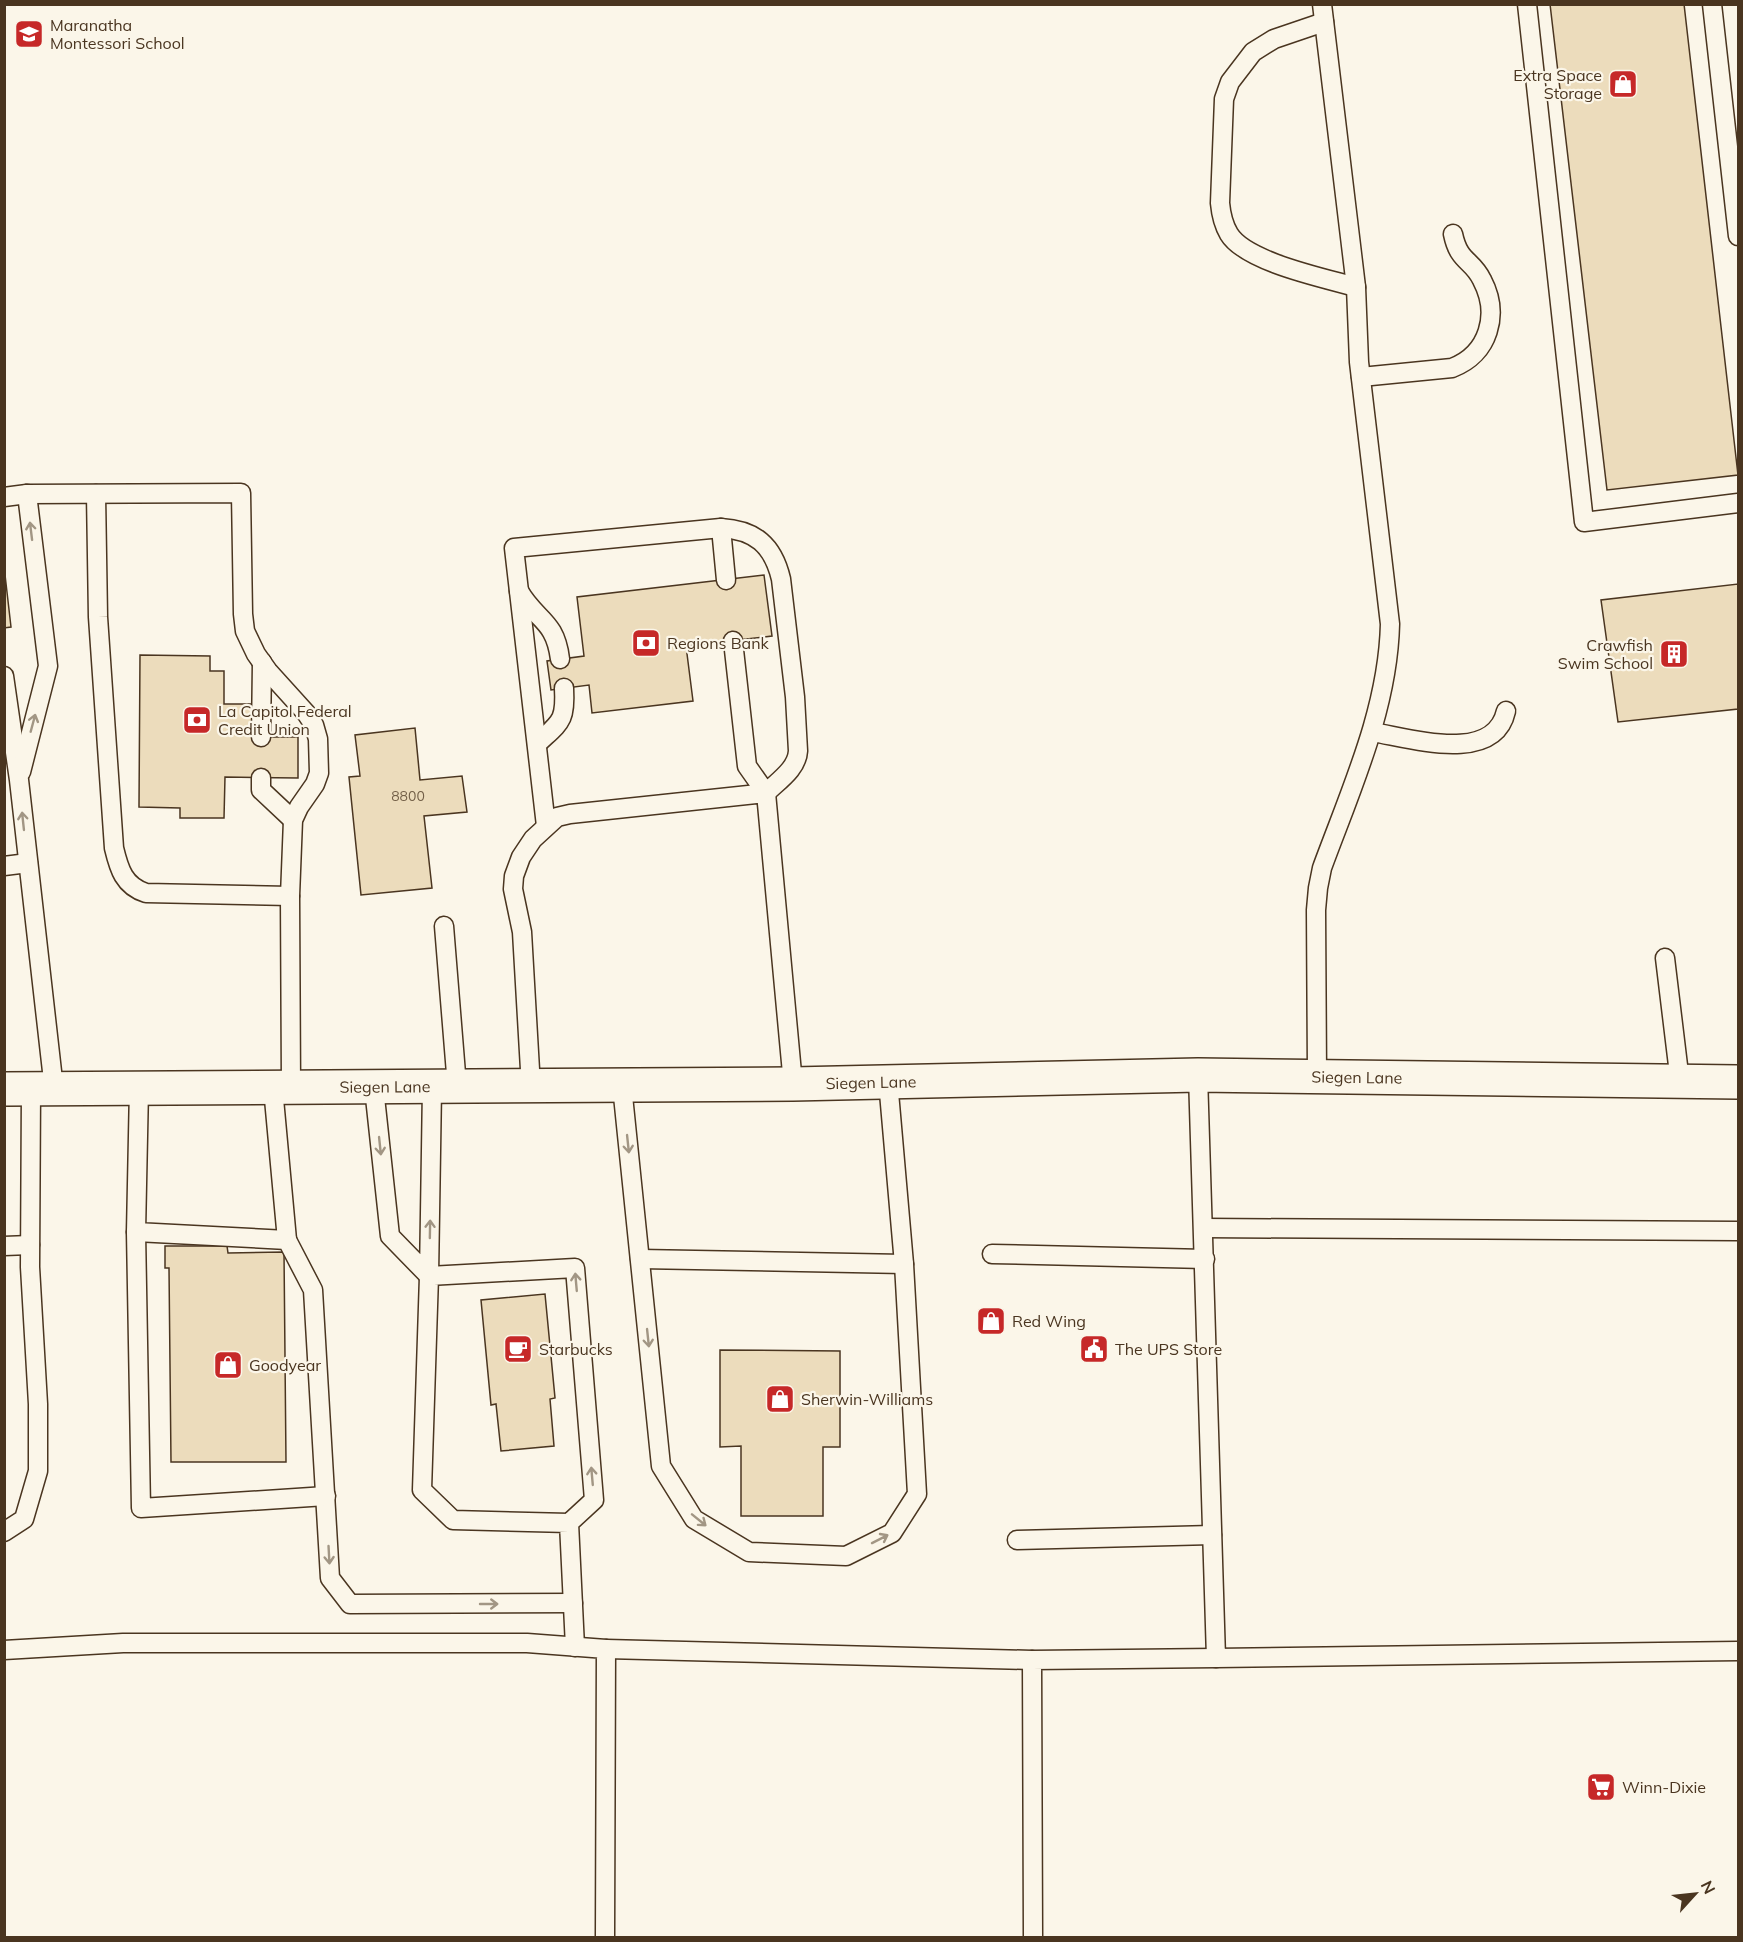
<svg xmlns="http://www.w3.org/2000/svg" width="1743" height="1942" viewBox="0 0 1743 1942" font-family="Mulish,sans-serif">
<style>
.building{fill:#ecdcbc;stroke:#4a3520;stroke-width:1.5}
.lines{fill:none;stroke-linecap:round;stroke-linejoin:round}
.service-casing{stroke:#4a3520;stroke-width:21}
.primary-casing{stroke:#4a3520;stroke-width:36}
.service{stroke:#fbf6e9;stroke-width:18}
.primary{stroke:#fbf6e9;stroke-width:33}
.oneway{stroke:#a29684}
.labels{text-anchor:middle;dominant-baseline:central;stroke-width:4.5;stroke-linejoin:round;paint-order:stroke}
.number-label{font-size:14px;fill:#725f47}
.poi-label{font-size:16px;fill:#4a3520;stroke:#fbf6e9;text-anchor:start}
.street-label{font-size:16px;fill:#4a3520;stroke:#fbf6e9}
</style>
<rect width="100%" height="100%" fill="#fbf6e9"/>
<!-- building -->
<g class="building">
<path d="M1550 4H1684L1738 475 1607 490Z"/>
<path d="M4 566 11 627 4 628Z"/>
<path d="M764 575 772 636 686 646 693 701 592 713 589 685 551 690 547 661 584 656 577 597Z"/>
<path d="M1738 584V709L1618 722 1601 600Z"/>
<path d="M140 655 210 656V671H224V704H254V737H298V778L225 777 224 818H180V808L139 807Z"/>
<path d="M415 728 420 780 462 776 467 812 424 816 432 888 361 895 349 777 360 776 355 735Z"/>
<path d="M165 1246H227L228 1253 284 1252 286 1462H171L169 1268H165Z"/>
<path d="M545 1294 555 1398 550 1399 554 1446 501 1451 496 1404 491 1405 481 1300Z"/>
<path d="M720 1350 840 1351V1447H823V1516H741V1446L720 1447Z"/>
</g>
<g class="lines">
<!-- service casing -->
<g class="service-casing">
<g id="service">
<path d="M1527 4 1584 522 1738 503"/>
<path d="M1712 4 1738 236"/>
<path d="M1324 22 1274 39 1253 52 1230 82 1224 99 1220 203C1221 214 1223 224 1229 234 1246 262 1324 278 1356 287"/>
<path d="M1361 377 1452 368C1489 354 1500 314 1482 280 1472 259 1459 263 1453 234"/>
<path d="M96 494 98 617 114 848C119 869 124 886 146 893L290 896"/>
<path d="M4 497 27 494 241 493 243 614 245 631 256 654 268 671 306 713 314 725 318 739 319 773 315 784 299 807 293 820 290 896 291 1087"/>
<path d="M721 528 726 580"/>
<path d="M519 591C536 621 555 619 560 659"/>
<path d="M4 676 19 780 54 1089"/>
<path d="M1372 732C1410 738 1494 765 1506 711"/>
<path d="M261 737 262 662"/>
<path d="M537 744C560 722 566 722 564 688"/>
<path d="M21 772 48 666 27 494"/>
<path d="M261 778V790L293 820"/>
<path d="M546 826 514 548 721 528C755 530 773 545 781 579L795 697 798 751C797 769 778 781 766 793L747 766 733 641"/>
<path d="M4 866 28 863"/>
<path d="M444 926 457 1086"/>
<path d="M1665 958 1680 1082"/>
<path d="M1198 1075 1216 1658 1738 1651"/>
<path d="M1317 1075 1316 910 1318 888 1322 868C1351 789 1388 709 1390 624L1359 362 1356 287 1322 4"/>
<path d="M622 1086 661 1466 694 1519 749 1552 846 1556 892 1533 917 1494 904 1264 888 1081"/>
<path d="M531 1087 522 932 513 889 514 876 521 857 533 839 557 817 570 814 766 793 793 1084"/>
<path d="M139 1088 136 1232 287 1240 313 1290 330 1578 350 1604 573 1603"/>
<path d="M273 1088 287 1240"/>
<path d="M374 1088 390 1236 429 1276 432 1088"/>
<path d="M1204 1228 1738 1231"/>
<path d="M136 1232 141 1508 326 1496"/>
<path d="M4 1246 30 1245"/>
<path d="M992 1254 1205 1259"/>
<path d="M640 1259 904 1264"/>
<path d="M569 1523 594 1500 575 1268 429 1276 422 1490 453 1520 569 1523 575 1647"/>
<path d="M4 1532 24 1519 38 1471V1404L30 1267 31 1089"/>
<path d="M1017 1540 1212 1535"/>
<path d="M606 1649 1032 1660"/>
<path d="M4 1650 123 1643H527L606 1649 605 1938"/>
<path d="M1033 1938 1032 1660 1216 1658"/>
</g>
</g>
<!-- primary casing -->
<g class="primary-casing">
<g id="primary">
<path id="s1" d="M4 1089 793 1084 1198 1075 1738 1082"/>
</g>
</g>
<!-- service -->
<use href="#service" class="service"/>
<!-- primary -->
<use href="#primary" class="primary"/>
</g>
<!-- one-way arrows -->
<defs><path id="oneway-shaft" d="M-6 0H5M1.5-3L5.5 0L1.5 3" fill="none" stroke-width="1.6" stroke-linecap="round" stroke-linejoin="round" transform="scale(1.5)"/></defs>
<g class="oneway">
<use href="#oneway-shaft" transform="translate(31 531) rotate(-97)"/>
<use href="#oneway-shaft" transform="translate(33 723) rotate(-75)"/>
<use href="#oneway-shaft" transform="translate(23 821) rotate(-96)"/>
<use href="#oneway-shaft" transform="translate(628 1144) rotate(84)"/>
<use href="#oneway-shaft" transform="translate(380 1146) rotate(84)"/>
<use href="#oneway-shaft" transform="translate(430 1229) rotate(-89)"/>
<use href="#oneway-shaft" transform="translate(576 1282) rotate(-95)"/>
<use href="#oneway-shaft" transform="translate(648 1338) rotate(84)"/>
<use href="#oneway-shaft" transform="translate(592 1476) rotate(-95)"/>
<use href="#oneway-shaft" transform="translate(699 1520) rotate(39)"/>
<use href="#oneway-shaft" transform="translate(880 1539) rotate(-27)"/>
<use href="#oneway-shaft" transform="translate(329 1555) rotate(87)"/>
<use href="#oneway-shaft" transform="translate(489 1604)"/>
</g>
<!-- icons -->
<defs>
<g id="school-square" transform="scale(1.5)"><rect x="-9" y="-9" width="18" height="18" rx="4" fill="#c62828" stroke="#fbf6e9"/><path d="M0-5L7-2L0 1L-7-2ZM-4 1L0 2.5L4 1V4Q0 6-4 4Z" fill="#fff"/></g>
<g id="shop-square" transform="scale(1.5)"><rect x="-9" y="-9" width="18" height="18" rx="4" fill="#c62828" stroke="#fbf6e9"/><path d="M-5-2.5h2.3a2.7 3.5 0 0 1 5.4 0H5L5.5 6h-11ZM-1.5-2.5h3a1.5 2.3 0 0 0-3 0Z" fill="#fff"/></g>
<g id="bank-square" transform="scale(1.5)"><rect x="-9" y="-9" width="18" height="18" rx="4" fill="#c62828" stroke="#fbf6e9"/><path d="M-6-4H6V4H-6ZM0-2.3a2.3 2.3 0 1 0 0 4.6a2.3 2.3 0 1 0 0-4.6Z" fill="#fff"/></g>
<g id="building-square" transform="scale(1.5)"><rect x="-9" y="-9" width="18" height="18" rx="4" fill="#c62828" stroke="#fbf6e9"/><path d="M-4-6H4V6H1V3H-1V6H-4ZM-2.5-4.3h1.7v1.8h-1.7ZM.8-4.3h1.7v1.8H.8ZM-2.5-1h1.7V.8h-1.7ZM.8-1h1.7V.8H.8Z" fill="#fff"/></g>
<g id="cafe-square" transform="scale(1.5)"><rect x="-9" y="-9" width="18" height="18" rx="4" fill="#c62828" stroke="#fbf6e9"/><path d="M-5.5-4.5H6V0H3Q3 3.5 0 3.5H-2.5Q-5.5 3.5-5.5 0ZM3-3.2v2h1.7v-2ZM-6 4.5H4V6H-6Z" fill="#fff"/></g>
<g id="civic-square" transform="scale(1.5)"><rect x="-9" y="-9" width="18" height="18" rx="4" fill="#c62828" stroke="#fbf6e9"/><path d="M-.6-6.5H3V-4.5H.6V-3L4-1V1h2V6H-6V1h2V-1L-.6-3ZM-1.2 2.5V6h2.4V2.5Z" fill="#fff"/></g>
<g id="supermarket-square" transform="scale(1.5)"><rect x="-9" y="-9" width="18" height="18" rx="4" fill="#c62828" stroke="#fbf6e9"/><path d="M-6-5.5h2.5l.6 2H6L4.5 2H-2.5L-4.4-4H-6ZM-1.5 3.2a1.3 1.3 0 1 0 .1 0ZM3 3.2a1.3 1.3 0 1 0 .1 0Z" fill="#fff"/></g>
</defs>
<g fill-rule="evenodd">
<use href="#school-square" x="29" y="34"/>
<use href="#shop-square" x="1623" y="84"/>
<use href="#bank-square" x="646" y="643"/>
<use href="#building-square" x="1674" y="654"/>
<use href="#bank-square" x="197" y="720"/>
<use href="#shop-square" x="991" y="1321"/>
<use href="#cafe-square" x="518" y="1349"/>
<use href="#civic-square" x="1094" y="1349"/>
<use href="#shop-square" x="228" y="1365"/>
<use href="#shop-square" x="780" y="1399"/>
<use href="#supermarket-square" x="1601" y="1787"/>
</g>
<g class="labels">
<!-- number labels -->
<g class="number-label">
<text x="408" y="796">8800</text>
</g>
<!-- poi labels -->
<g class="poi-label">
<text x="50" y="25">Maranatha<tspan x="50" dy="18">Montessori School</tspan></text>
<text x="1602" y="75" text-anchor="end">Extra Space<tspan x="1602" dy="18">Storage</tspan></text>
<text x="667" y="643">Regions Bank</text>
<text x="1653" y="645" text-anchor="end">Crawfish<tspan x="1653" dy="18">Swim School</tspan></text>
<text x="218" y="711">La Capitol Federal<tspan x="218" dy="18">Credit Union</tspan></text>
<text x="1012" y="1321">Red Wing</text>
<text x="539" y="1349">Starbucks</text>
<text x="1115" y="1349">The UPS Store</text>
<text x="249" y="1365">Goodyear</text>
<text x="801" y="1399">Sherwin-Williams</text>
<text x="1622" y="1787">Winn-Dixie</text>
</g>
<!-- street labels -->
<g class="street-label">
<text stroke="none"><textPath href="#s1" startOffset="1353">Siegen Lane</textPath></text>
<text stroke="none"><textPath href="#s1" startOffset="867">Siegen Lane</textPath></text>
<text stroke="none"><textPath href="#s1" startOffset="381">Siegen Lane</textPath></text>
</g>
</g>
<!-- border -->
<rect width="1743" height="1942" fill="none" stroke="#4a3520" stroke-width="12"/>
<!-- north arrow -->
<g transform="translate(1695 1894) rotate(63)" stroke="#fbf6e9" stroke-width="4.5" paint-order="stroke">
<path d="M0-4.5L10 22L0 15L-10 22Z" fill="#4a3520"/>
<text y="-9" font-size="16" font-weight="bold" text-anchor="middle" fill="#4a3520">N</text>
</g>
</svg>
